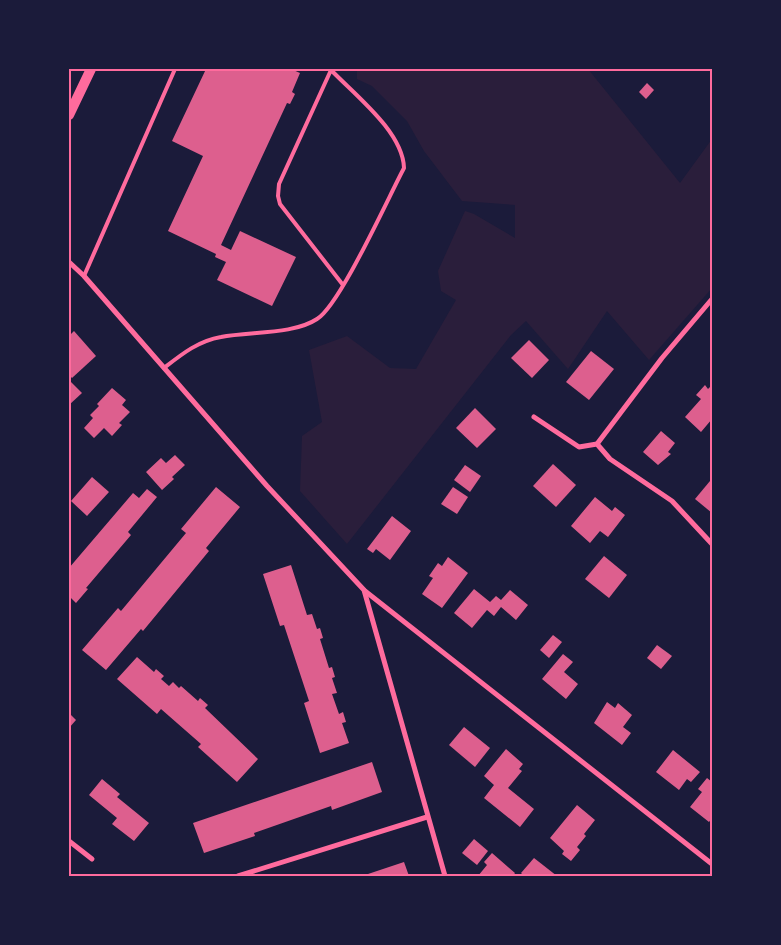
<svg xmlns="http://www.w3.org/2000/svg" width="781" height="945" viewBox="0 0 781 945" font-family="Roboto,sans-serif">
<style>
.green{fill:#2a1e3b}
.building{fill:#dd5f8e}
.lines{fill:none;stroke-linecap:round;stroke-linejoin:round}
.service{stroke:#ff6b9d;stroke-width:4}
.minor{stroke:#ff6b9d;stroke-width:5}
.secondary{stroke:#ff6b9d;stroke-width:10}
.neatline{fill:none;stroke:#ff6b9d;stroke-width:2}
</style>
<rect width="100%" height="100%" fill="#1b1b3a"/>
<!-- green -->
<path class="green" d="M357 69H588L680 183 712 139V288L649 360 607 311 568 369 526 321 511 335 347 544 300 491 302 436 322 422 309 350 347 336 390 368 416 369 456 300 441 291 438 271 465 211 474 214 515 238V205L462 201 424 151 407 121 372 86 357 79Z"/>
<!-- building -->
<g class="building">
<path d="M206 69H291L300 73 292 92 295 94 290 104 287 103 221 245 231 250 240 231 296 257 272 306 217 280 226 262 215 257 216 254 168 231 203 156 172 141Z"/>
<path d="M647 83 654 90 646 99 639 92Z"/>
<path d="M74 331 96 356 72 378 69 375V336Z"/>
<path d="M529 340 549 360 532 378 511 358Z"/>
<path d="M591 351 614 369 589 400 566 382Z"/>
<path d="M71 382 82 393 69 405V385Z"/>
<path d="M705 385 708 389 712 385V419L701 432 685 417 701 399 696 395Z"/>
<path d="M112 388 126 400 122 405 130 412 119 423 122 425 112 436 104 428 94 438 84 428 93 418 90 415 99 406 97 404Z"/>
<path d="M475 408 496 429 477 448 456 428Z"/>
<path d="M661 431 675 443 668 452 671 454 658 465 643 452Z"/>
<path d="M175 455 185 465 172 477 174 479 162 490 146 472 161 458 166 463Z"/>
<path d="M553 464 576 485 556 507 533 486Z"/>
<path d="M465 465 481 476 470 492 454 480Z"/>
<path d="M92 477 109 492 87 516 71 501Z"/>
<path d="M710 481 712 483V513L695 499Z"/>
<path d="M216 487 240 507 206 548 209 551 143 631 141 629 106 670 82 650 118 608 121 611 186 533 181 529Z"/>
<path d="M453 487 468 497 457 514 441 504Z"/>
<path d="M147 489 157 497 128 532 131 535 86 588 88 589 76 603 69 596V568L133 493 139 498Z"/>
<path d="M595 497 612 511 615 507 625 515 608 537 600 531 590 543 571 526Z"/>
<path d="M392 516 411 531 390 560 376 549 373 553 367 549Z"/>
<path d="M604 556 627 575 609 598 585 579Z"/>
<path d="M448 557 468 573 442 608 422 594 433 578 429 576 438 563 442 566Z"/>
<path d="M291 565 307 615 312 614 317 629 320 628 323 638 320 639 329 668 332 667 335 677 332 678 337 693 332 694 339 714 343 712 346 722 342 723 349 743 320 753 304 703 309 701 284 625 280 626 263 574Z"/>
<path d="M474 589 490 602 496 596 501 600 510 590 528 605 516 620 501 607 494 616 487 610 472 628 454 613Z"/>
<path d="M553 635 562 642 549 658 540 650Z"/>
<path d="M657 645 672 656 661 669 647 658Z"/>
<path d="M563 654 573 662 564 672 578 684 566 699 542 679Z"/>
<path d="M137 657 154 672 156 669 164 676 161 679 169 686 173 682 179 688 181 686 198 701 200 698 208 705 205 708 258 759 237 782 198 747 201 744 161 709 157 714 117 679Z"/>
<path d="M607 702 615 708 618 703 632 715 623 727 631 733 622 745 594 723Z"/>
<path d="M69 713 76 720 69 728Z"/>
<path d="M464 727 490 748 475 767 449 745Z"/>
<path d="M506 749 523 764 519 769 522 771 508 788 534 809 520 827 484 798 494 785 484 776Z"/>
<path d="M673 750 700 772 691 782 687 779 679 790 656 772Z"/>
<path d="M372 762 382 792 332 810 331 806 254 833 255 836 204 853 193 823Z"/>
<path d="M707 778 712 782V818L709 822 690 807 702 792 698 789Z"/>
<path d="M102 779 120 794 117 797 149 823 134 841 112 824 117 818 89 795Z"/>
<path d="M577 805 595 820 584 834 586 836 577 847 580 850 571 861 562 854 564 851 550 838Z"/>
<path d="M474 839 488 851 477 865 462 853Z"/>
<path d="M492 853 515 873 513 876H478L487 865 484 862Z"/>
<path d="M534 858 557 876H524L521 873Z"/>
<path d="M404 862 409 876H362Z"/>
</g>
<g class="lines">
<!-- service -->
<g class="service">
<path d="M84 276 175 69"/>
<path d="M164 368C182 354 198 341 221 337 249 331 293 335 317 319 340 305 388 198 404 168 403 132 355 95 331 70L279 184 278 196 280 204 343 285"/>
</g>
<!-- minor -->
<g class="minor">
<path d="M69 262 84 276 267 486 364 590 445 876"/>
<path d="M534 417 579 447 597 444 610 459 672 501 712 544"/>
<path d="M597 444 662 358 712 299"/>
<path d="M365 591 712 864"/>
<path d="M69 841 92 859"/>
<path d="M238 876 427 817"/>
</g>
<!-- secondary -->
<path class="secondary" d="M69 115 91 69"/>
</g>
<!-- border -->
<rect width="781" height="945" fill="none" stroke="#1b1b3a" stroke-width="140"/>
<rect x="70" y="70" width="641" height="805" class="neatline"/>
</svg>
